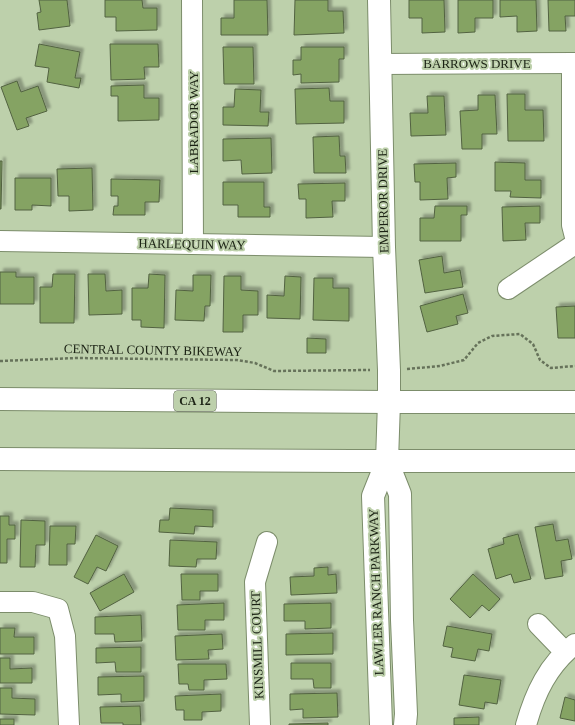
<svg xmlns="http://www.w3.org/2000/svg" width="575" height="725" viewBox="0 0 575 725" font-family="'Times New Roman',serif">
<style>
.building{fill:#85a364;stroke:#526241;filter:url(#shadow)}
.lines{fill:none;stroke-linecap:round;stroke-linejoin:round}
.minor-casing{stroke:#7c8d6b;stroke-width:22}
.tertiary-casing{stroke:#7c8d6b;stroke-width:24}
.trunk-casing{stroke:#7c8d6b;stroke-width:24}
.path{stroke:#66725a;stroke-width:2.5;stroke-dasharray:3 2;stroke-linecap:butt}
.minor{stroke:#fff;stroke-width:20}
.tertiary{stroke:#fff;stroke-width:22}
.trunk{stroke:#fff;stroke-width:22}
.labels{text-anchor:middle;dominant-baseline:central;stroke-width:4;stroke-linejoin:round;paint-order:stroke}
.shield{fill:#bdd0ab;stroke:#4c5641;stroke-width:1}
.shield-label{font-size:12px;font-weight:bold;fill:#1b2214}
.street-label{font-size:13px;fill:#1b2214;stroke:#bdd0ab}
</style>
<defs>
<filter id="shadow"><feDropShadow dx="3.5" dy="-3.5" stdDeviation="1" flood-color="#0004"/></filter>
</defs>
<rect width="100%" height="100%" fill="#bdd0ab"/>
<!-- building -->
<g class="building">
<path d="M39 0H67L70 26 39 30 37 13 41 12Z"/>
<path d="M105 0H142L143 8H157V30L116 31V17H105Z"/>
<path d="M234 0H267L268 35H221V18H234Z"/>
<path d="M295 0H328V11H343L344 33 294 35Z"/>
<path d="M409 0H444L445 32 422 33V18H409Z"/>
<path d="M458 0H493V18H475V32L458 33Z"/>
<path d="M500 0H536L537 31 517 32V16L500 17Z"/>
<path d="M548 0H575V16H565L566 31H549Z"/>
<path d="M39 44 80 52 75 78H81L79 88 47 82 49 68 35 66Z"/>
<path d="M110 44H158L159 67H144L145 79 111 80Z"/>
<path d="M223 47H253L254 84H224Z"/>
<path d="M301 47H344V59H339V82L301 83V74L293 75V60H301Z"/>
<path d="M17 81 21 92 38 86 47 111 26 118 29 126 17 130 1 87Z"/>
<path d="M144 85V98H159V120L118 121V96H111V86Z"/>
<path d="M329 88 330 101H344V123L296 124 295 89Z"/>
<path d="M235 89 261 90 260 112H269L268 126 223 125V107H234Z"/>
<path d="M507 94H525V110H543L544 141H508Z"/>
<path d="M478 95H495L497 134H482V149H462L460 111 478 110Z"/>
<path d="M427 96H444L446 135 411 136 410 113H428Z"/>
<path d="M339 136 340 156H345L346 173H314L313 137Z"/>
<path d="M271 138 272 173 242 174 241 160 223 161V139Z"/>
<path d="M0 161H2L1 209H0Z"/>
<path d="M495 162 525 163V180H541V198L510 197 511 191H495Z"/>
<path d="M456 163V177L447 178 448 199 420 200V182H415L414 164Z"/>
<path d="M92 168 93 210 69 211V196H58L57 169Z"/>
<path d="M15 178H51V206L32 205V210H15Z"/>
<path d="M111 179 160 180 159 202H145V215H113L114 206H118V196H111Z"/>
<path d="M223 182H264V207H270V217H238V205H223Z"/>
<path d="M345 183V201H332L333 217 306 218V199H299L298 184Z"/>
<path d="M435 206H467V215H461V241H420V218H434Z"/>
<path d="M540 206V223H525L526 240 503 241 502 207Z"/>
<path d="M442 256 444 273 460 270 463 287 425 293 419 260Z"/>
<path d="M0 272H16V277H34V304H0Z"/>
<path d="M53 274H75L74 323H40V287H52Z"/>
<path d="M88 274H105L106 291 122 290V314L89 315Z"/>
<path d="M149 274 165 275 164 328 141 327V320H132V288H148Z"/>
<path d="M193 275H211L210 306H205L204 321 175 320 176 290 193 291Z"/>
<path d="M224 276H241V290L258 291V315H243V332H223Z"/>
<path d="M285 276 301 277 300 319 267 318V295L284 296Z"/>
<path d="M314 278H333V288H349V321L313 320Z"/>
<path d="M463 294 468 313 456 316 458 324 427 332 420 306Z"/>
<path d="M575 306V338H558L556 307Z"/>
<path d="M307 338 326 339V353H307Z"/>
<path d="M170 508 213 510V527L195 526 194 534 159 532 160 520H169Z"/>
<path d="M0 516H9V525H15V539H7V563H0Z"/>
<path d="M21 520 45 521V545H36L35 567H20Z"/>
<path d="M553 524 556 541 568 539 572 559 561 561 563 576 545 579 535 527Z"/>
<path d="M50 526H76L75 544H67V565H49Z"/>
<path d="M518 534 531 579 514 583 511 574 496 579 488 549 504 544 503 538Z"/>
<path d="M96 535 118 546 106 571 97 567 88 584 74 577Z"/>
<path d="M170 540 217 542 216 559H197L196 567 169 566Z"/>
<path d="M328 567V575L336 574 337 593 291 595 290 577 314 576V568Z"/>
<path d="M124 574 134 592 100 611 90 593Z"/>
<path d="M181 574H218V591H200V600H182Z"/>
<path d="M473 574 500 599 489 611 482 605 470 618 450 599Z"/>
<path d="M224 603V620H205V630H178L177 605Z"/>
<path d="M331 603V628L305 629V621H284V604Z"/>
<path d="M141 615 142 641 115 642 114 634H95V617Z"/>
<path d="M447 626 492 634 489 651 478 649 475 661 451 657 453 648 443 646Z"/>
<path d="M0 628H15L14 637H34V654H0Z"/>
<path d="M333 633V654L286 655V634Z"/>
<path d="M222 634 223 649 208 650 209 659 176 660 175 636Z"/>
<path d="M141 647V672H116L115 662 96 663V648Z"/>
<path d="M0 658H10V669L32 668V683H0Z"/>
<path d="M291 663H331V688H314L313 679H291Z"/>
<path d="M178 664H226L227 679 204 680V690H189L188 684H179Z"/>
<path d="M464 675 501 680 497 704 485 702 484 709 459 705Z"/>
<path d="M144 676V701L121 702V694L98 695V677Z"/>
<path d="M0 688H12V698L35 699V715L0 714Z"/>
<path d="M337 693 338 717 303 718V709L290 710V694Z"/>
<path d="M221 694V711L202 712V720H184V710H176L175 696Z"/>
<path d="M565 697 575 700V721L560 718Z"/>
<path d="M140 706 141 725H123V723H101L100 707Z"/>
<path d="M479 717V725H454V718Z"/>
<rect x="0" y="719" width="14" height="6"/>
<path d="M328 723V725H289V724Z"/>
</g>
<g class="lines">
<!-- minor casing -->
<g class="minor-casing">
<g id="minor">
<path d="M192 0 193 244"/>
<path d="M572 63V225L575 237"/>
<path d="M380 64 575 63"/>
<path d="M0 241 384 247"/>
<path d="M508 289 575 244"/>
<path d="M0 602H33L58 609 65 636 69 725"/>
<path d="M538 624 565 652"/>
<path d="M260 725 255 582 267 542"/>
<path d="M526 725C535 693 548 665 575 644"/>
</g>
</g>
<!-- tertiary casing -->
<g class="tertiary-casing">
<g id="tertiary">
<path d="M379 0 384 247 389 370V402L387 461 373 496 381 725"/>
<path d="M387 461 400 494 402 620 406 714 405 725"/>
</g>
</g>
<!-- trunk casing -->
<g class="trunk-casing">
<g id="trunk">
<path d="M0 399 389 402H575"/>
<path d="M0 459 351 461H575"/>
</g>
</g>
<!-- path -->
<g class="path">
<path d="M0 361 77 358 237 360 255 363 274 371 370 370"/>
<path d="M407 369 440 366 464 360 478 343 492 336 520 334 533 344 540 360 551 368 575 366"/>
</g>
<!-- minor -->
<use href="#minor" class="minor"/>
<!-- tertiary -->
<use href="#tertiary" class="tertiary"/>
<!-- trunk -->
<use href="#trunk" class="trunk"/>
</g>
<g class="labels">
<!-- shield labels -->
<rect class="shield" x="174" y="391" width="42" height="20" rx="3"/>
<g class="shield-label">
<text x="195" y="401">CA 12</text>
</g>
<!-- street labels -->
<g class="street-label">
<text x="477" y="63">BARROWS DRIVE</text>
<text transform="translate(193 122) rotate(-90)">LABRADOR WAY</text>
<text transform="translate(383 201) rotate(-91)">EMPEROR DRIVE</text>
<text transform="translate(192 244) rotate(1)">HARLEQUIN WAY</text>
<text transform="translate(153 350) rotate(1)">CENTRAL COUNTY BIKEWAY</text>
<text transform="translate(376 592) rotate(-92)">LAWLER RANCH PARKWAY</text>
<text transform="translate(257 645) rotate(-92)">KINSMILL COURT</text>
</g>
</g>
</svg>
